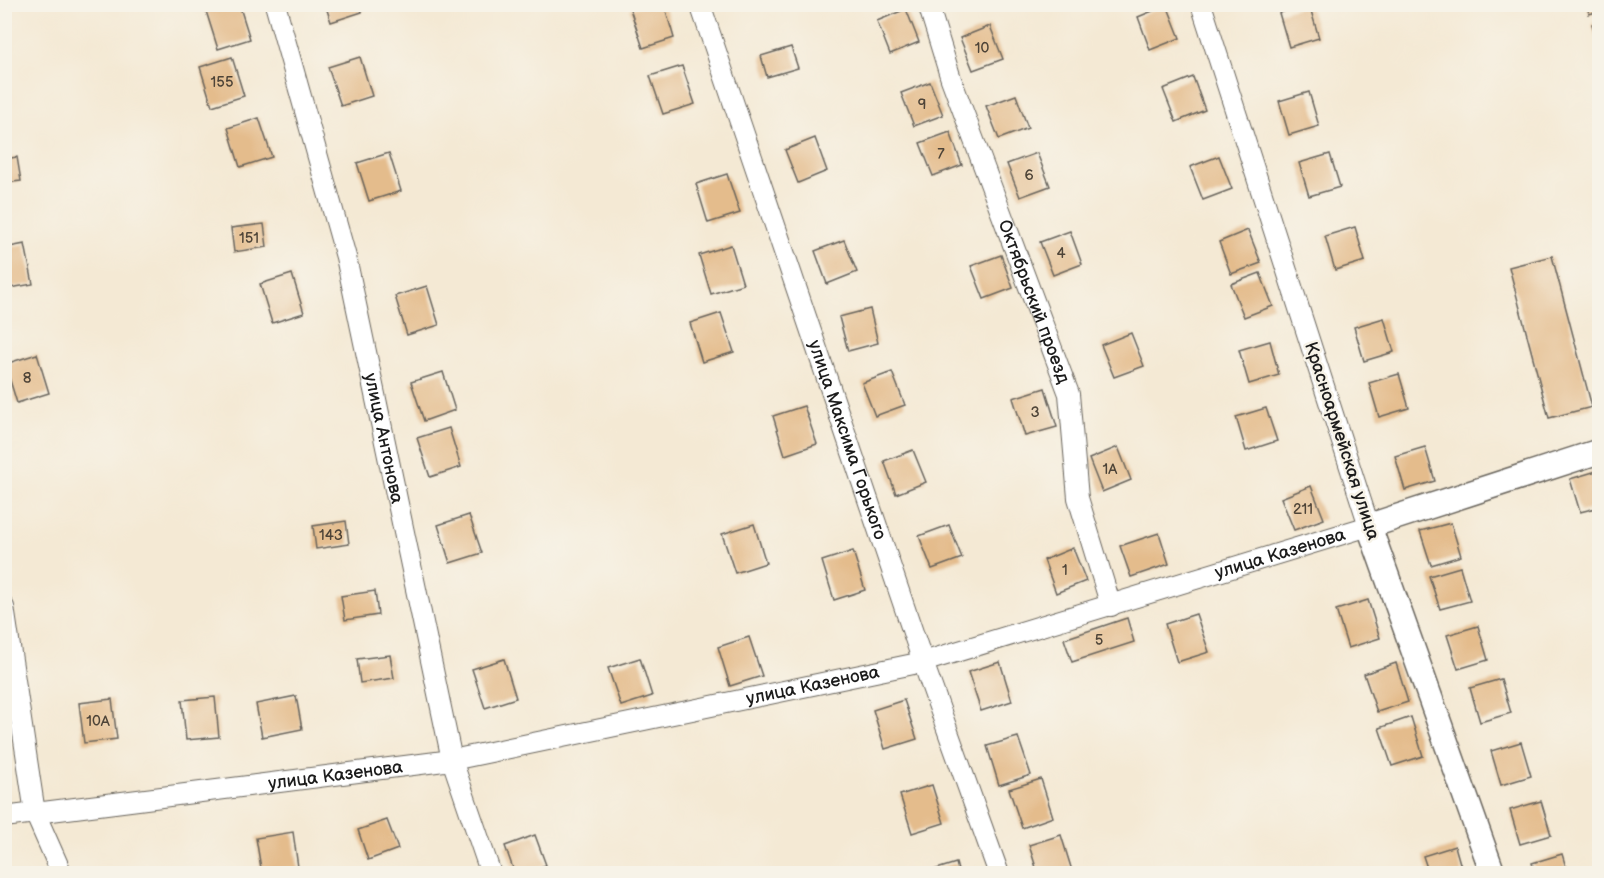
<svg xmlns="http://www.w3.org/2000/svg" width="1604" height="878" viewBox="0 0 1604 878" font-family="'Balsamiq Sans',sans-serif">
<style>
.building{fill:#e4bc8c}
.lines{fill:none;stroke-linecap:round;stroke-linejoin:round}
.minor-casing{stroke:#68645c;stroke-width:22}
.tertiary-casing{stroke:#68645c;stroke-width:27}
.minor{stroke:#fff;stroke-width:20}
.tertiary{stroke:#fff;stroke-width:24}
.labels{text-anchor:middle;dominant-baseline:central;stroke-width:5;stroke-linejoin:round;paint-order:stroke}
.number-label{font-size:15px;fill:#4e4438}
.street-label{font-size:18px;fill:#1c1c1c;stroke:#f7f3e8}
</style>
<rect width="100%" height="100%" fill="#f7f3e8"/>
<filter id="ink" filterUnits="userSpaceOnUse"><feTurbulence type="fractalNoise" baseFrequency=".0167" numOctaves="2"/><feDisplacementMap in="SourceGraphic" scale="12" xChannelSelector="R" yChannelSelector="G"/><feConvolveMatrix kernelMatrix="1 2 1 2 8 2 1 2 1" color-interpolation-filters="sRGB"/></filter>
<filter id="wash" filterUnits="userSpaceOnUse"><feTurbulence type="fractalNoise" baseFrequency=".008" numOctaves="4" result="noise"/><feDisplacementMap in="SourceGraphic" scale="24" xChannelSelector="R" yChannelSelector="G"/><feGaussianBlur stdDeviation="1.35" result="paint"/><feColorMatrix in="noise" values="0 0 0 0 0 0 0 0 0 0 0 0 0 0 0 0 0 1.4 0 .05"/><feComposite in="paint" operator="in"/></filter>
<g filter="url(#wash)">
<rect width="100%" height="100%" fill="#f4e9d4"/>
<g id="blocks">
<!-- building -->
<g class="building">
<path d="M226 4H239L250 39 218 49 206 11Z"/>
<path d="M325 4H360L362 12 331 22Z"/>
<path d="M646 4H664L674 38 643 48 630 9Z"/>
<path d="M1309 4 1319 38 1289 47 1279 13Z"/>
<path d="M1167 5 1180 38 1150 50 1138 17Z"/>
<path d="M1587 5H1600V11L1589 14Z"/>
<path d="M906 9 919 42 890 54 877 21Z"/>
<path d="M1600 22V46H1599L1592 24Z"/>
<path d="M990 26 1003 59 973 70 960 38Z"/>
<path d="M791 47 798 68 767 77 761 56Z"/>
<path d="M232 57 244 96 212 106 200 67Z"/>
<path d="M360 57 372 96 341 106 328 67Z"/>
<path d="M682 66 695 104 663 114 650 76Z"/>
<path d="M1193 77 1205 110 1176 122 1163 89Z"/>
<path d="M930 82 943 115 914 126 901 93Z"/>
<path d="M1309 92 1319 126 1289 135 1279 101Z"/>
<path d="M1016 95 1028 128 999 139 986 106Z"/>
<path d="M259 118 272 157 240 167 228 128Z"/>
<path d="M950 132 962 165 933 176 920 143Z"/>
<path d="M815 138 827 171 798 183 785 150Z"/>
<path d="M389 153 401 191 369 201 357 163Z"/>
<path d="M1037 153 1050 186 1020 197 1007 164Z"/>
<path d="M1330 154 1340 187 1309 196 1299 163Z"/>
<path d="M1219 156 1232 189 1203 200 1190 167Z"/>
<path d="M17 157 21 181 4 183V159Z"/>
<path d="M727 174 740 213 708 223 696 184Z"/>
<path d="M264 224 267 247 234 252 231 228Z"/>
<path d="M1355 227 1365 261 1335 270 1325 236Z"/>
<path d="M1248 230 1261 263 1231 274 1219 242Z"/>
<path d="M1070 231 1082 264 1053 275 1040 242Z"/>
<path d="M844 240 857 272 827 284 815 251Z"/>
<path d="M25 244 33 284 4 289V248Z"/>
<path d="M731 245 743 284 711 294 699 255Z"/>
<path d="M1001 255 1013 288 984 299 971 266Z"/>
<path d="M1552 256 1592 407 1549 418 1509 267Z"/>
<path d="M1260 273 1273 306 1244 317 1231 284Z"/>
<path d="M292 274 304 313 272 323 260 284Z"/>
<path d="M427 286 439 325 407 335 395 296Z"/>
<path d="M870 309 878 343 848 351 839 317Z"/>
<path d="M721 313 734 352 702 362 690 323Z"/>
<path d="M1384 318 1394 352 1364 361 1354 327Z"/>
<path d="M1131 333 1144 366 1114 377 1101 345Z"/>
<path d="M1270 341 1279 375 1249 384 1239 350Z"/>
<path d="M37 354 49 393 17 403 5 364Z"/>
<path d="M443 372 455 410 424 421 411 382Z"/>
<path d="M892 372 905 405 875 416 862 383Z"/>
<path d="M1399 374 1409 408 1379 417 1369 383Z"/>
<path d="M1045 388 1057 427 1025 436 1013 398Z"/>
<path d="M804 406 817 444 785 455 773 416Z"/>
<path d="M1266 408 1277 441 1246 451 1236 417Z"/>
<path d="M449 428 461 467 430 477 417 438Z"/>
<path d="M1118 447 1131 480 1102 492 1089 459Z"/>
<path d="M1425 447 1435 481 1405 490 1395 456Z"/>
<path d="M913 450 926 482 896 494 884 461Z"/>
<path d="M1600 470V507L1580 512 1570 479Z"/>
<path d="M1311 486 1324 519 1294 530 1281 498Z"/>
<path d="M469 515 482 553 450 563 438 525Z"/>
<path d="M346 521 349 544 316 549 313 526Z"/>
<path d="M1451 523 1461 556 1431 565 1420 531Z"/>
<path d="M754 524 766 563 735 573 722 534Z"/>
<path d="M949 525 962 558 932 569 919 536Z"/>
<path d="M1159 533 1169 564 1131 577 1120 546Z"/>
<path d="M1073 548 1086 581 1056 593 1044 560Z"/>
<path d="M853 551 865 590 834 600 822 561Z"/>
<path d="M1460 567 1470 601 1440 609 1429 576Z"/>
<path d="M375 591 378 615 345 620 341 596Z"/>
<path d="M1368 600 1380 638 1348 648 1336 610Z"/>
<path d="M1196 614 1209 652 1177 662 1165 624Z"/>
<path d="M1127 618 1134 642 1072 662 1064 639Z"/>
<path d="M1478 626 1488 660 1458 669 1447 635Z"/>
<path d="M749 637 762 676 730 686 718 647Z"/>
<path d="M390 655 394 678 360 683 357 659Z"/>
<path d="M640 658 652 696 621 706 608 668Z"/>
<path d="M504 659 516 698 485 708 472 669Z"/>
<path d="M1000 662 1012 701 981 711 968 672Z"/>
<path d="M1396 663 1408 702 1377 712 1364 674Z"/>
<path d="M1501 679 1511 713 1480 722 1470 688Z"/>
<path d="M296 696 302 729 262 737 256 704Z"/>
<path d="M215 697 219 737 186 740 182 700Z"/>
<path d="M112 699 117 739 84 743 79 703Z"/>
<path d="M904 700 917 739 885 749 873 710Z"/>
<path d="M1411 717 1423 756 1392 766 1379 728Z"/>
<path d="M1018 737 1031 775 999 785 987 746Z"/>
<path d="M1521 742 1531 776 1501 785 1491 751Z"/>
<path d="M1041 779 1053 817 1022 828 1009 789Z"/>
<path d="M932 785 944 823 912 833 900 795Z"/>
<path d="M1541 801 1551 835 1520 844 1510 810Z"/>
<path d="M387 820 398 849 368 860 358 830Z"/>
<path d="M293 832 299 874H262L256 838Z"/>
<path d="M535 835 546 865 522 874H515L505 846Z"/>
<path d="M1061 835 1073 874H1038L1029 845Z"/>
<path d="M1455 846 1463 874H1429L1423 856Z"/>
<path d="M1562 854 1568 874H1535L1532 863Z"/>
<path d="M956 863 959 874H924V873Z"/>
</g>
</g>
</g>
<g filter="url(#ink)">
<use href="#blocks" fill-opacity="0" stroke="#68645c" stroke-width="1.5"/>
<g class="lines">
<!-- minor casing -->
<g class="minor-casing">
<g id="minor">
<path id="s1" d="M275 4 346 257 452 760 491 874"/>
<path id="s2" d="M700 4 923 662 999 874"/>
<path id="s3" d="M928 4 951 79 1069 394 1078 498 1111 606"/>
<path d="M4 607 35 813 62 874"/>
<path id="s4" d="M4 817 452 760 923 662 1369 526 1201 4"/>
</g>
</g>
<!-- tertiary casing -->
<g class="tertiary-casing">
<path id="tertiary" d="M1493 874 1369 526 1600 451"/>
</g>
<!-- minor -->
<use href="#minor" class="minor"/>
<!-- tertiary -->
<use href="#tertiary" class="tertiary"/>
</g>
</g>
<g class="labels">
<!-- number labels -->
<g class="number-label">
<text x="982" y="48">10</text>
<text x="222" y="82">155</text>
<text x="922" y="104">9</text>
<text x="941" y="154">7</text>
<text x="1029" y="175">6</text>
<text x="249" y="238">151</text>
<text x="1061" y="253">4</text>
<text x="27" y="378">8</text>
<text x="1035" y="412">3</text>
<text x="1110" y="469">1А</text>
<text x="1303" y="509">211</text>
<text x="331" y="535">143</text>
<text x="1065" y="570">1</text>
<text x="1099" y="640">5</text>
<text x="98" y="721">10А</text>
</g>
<!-- street labels -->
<g class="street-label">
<text stroke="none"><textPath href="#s3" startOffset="316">Октябрьский проезд</textPath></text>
<text stroke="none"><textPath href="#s1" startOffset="448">улица Антонова</textPath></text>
<text stroke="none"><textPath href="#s2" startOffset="460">улица Максима Горького</textPath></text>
<text transform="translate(1342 441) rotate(72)">Красноармейская улица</text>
<text stroke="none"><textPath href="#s4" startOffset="1306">улица Казенова</textPath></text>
<text stroke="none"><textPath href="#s4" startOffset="820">улица Казенова</textPath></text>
<text stroke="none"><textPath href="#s4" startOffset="334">улица Казенова</textPath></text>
</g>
</g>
<!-- margin -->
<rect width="1604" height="878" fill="none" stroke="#f7f3e8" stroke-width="24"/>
</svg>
